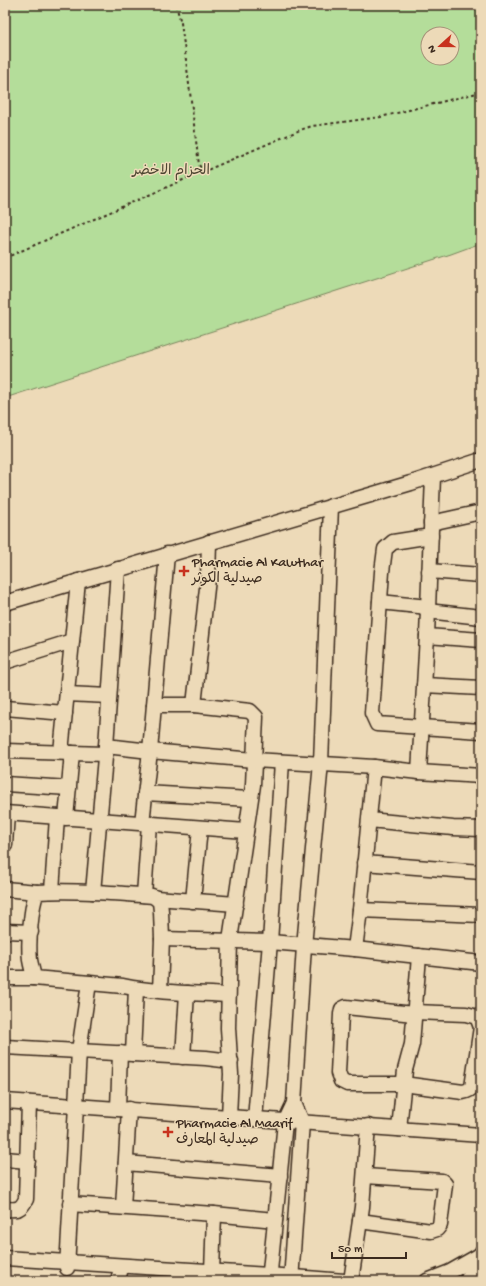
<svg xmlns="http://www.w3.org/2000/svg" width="486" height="1286" viewBox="0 0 486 1286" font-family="'Gochi Hand','Playpen Sans Arabic',sans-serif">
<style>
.green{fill:#b4dd9a;stroke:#78845c;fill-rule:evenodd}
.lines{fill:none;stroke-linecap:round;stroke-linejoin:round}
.minor-casing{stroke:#3b2a1e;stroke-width:17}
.path{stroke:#3b2a1e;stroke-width:2;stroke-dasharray:3 3;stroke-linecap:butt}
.minor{stroke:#eddab8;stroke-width:14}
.poi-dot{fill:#c8321e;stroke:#eddab8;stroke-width:1.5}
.labels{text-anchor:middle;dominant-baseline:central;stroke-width:3;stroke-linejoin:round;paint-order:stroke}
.park-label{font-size:14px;fill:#4d4531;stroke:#eddab8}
.poi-label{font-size:14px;fill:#3b2a1e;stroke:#eddab8;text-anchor:start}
</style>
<rect width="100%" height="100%" fill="#eddab8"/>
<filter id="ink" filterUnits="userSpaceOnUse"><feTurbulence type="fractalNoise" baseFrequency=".025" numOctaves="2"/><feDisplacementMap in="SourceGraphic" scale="8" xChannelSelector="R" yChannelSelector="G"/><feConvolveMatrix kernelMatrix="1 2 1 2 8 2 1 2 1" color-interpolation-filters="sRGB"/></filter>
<g filter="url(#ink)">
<!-- green -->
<path class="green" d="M5 5H481V243L451 254 5 398ZM428 34H452V58H428Z"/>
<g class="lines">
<!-- minor casing -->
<g class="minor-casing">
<g id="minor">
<path d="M431 523 481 512"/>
<path d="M431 536 393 542 385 549 382 572 372 713 377 724 481 731"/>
<path d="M429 571 481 575"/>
<path d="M380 602 428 607"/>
<path d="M5 603 411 483 481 460"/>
<path d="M427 611 481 617"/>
<path d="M427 636 481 640"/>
<path d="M5 662 72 641"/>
<path d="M424 685 481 688"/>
<path d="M67 694 109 696"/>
<path d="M154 705H194L250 711 256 717 253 785 230 940 228 1028 231 1074 229 1117"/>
<path d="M194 705 208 579 209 542"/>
<path d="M5 708 65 713"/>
<path d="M106 746 150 751 254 760 374 767 419 772 481 776"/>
<path d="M5 751 105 754"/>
<path d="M61 752 78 581"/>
<path d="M419 772 427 636 433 476"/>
<path d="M5 784 69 788"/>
<path d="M145 793 250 799"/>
<path d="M5 813 246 831"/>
<path d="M66 818 72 753"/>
<path d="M369 820 453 828 481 829"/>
<path d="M142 823 150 751 167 554"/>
<path d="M5 845 7 813"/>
<path d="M364 863 481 872"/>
<path d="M5 889 37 892"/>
<path d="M52 891 57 817"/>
<path d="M93 892 106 746 118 569"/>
<path d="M144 895 149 824"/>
<path d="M156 898 236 904"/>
<path d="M193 901 200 828"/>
<path d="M360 910 481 915"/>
<path d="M5 931 31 932"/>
<path d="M162 939 270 942 355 949 481 963"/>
<path d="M355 949 360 910 374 767"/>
<path d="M5 978H34"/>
<path d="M160 991 162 939 161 911 160 902 156 898 152 896C113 893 75 890 37 892 31 905 28 945 30 960 31 966 33 972 34 978L123 986C157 993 193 993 228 995"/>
<path d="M414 1014 346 1007 342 1009 341 1014 338 1073 341 1081 347 1084H403L463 1092C468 1091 470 1090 472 1087L481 1027 477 1017 466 1014 414 1012"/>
<path d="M5 1047 206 1058 231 1061"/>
<path d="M133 1054 136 989"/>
<path d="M183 1057 187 993"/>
<path d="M5 1101 481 1135"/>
<path d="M294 1103 304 946 321 763 331 506"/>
<path d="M118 1108 120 1053"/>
<path d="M255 1119 270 942 282 762"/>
<path d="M399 1129 405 1070 412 1044 419 956"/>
<path d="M5 1159 28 1161"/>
<path d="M126 1163 280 1176"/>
<path d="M70 1204 214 1214 275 1220"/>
<path d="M123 1207 129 1109"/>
<path d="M5 1209C17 1210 21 1210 26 1199L29 1103"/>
<path d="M360 1221 431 1231 437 1229 440 1225 445 1184 442 1181 365 1176"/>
<path d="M5 1258 269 1275 344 1281"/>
<path d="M67 1268 79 1051 89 983"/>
<path d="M212 1272 214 1214"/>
<path d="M118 1281 120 1272"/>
<path d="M269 1281 285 1122 294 1103 302 1122 291 1281"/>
<path d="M351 1281 362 1207 368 1126"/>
<path d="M427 1281 450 1272 480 1255"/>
<path d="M467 1281 481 1253"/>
</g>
</g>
<!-- path -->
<g class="path">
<path d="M176 5 181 23 185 52 199 165 201 168 205 171 300 130 312 126 381 117 481 92"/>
<path d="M5 258 181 181 202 170"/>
</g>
<!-- minor -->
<use href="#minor" class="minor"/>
</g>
</g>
<!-- markers -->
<g class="poi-dot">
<path d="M182 565h4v4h4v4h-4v4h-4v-4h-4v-4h4z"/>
<path d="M166 1126h4v4h4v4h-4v4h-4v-4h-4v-4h4z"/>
</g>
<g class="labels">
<!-- park labels -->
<g class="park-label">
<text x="171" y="171">الحزام الاخضر</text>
</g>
<!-- poi labels -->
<g class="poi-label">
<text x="192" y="563">Pharmacie Al Kawthar<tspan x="192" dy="16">صيدلية الكوثر</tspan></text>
<text x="176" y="1124">Pharmacie Al Maarif<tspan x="176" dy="16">صيدلية المعارف</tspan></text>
</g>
</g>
<!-- margin -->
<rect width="486" height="1286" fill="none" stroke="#eddab8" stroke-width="20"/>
<rect x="10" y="10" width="466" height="1266" fill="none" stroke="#3b2a1e" stroke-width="1.5" filter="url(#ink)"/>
<!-- north arrow -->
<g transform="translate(440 46) rotate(249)"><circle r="19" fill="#eddab8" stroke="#a6947a"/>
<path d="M0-3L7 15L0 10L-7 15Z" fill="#c8321e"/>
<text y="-6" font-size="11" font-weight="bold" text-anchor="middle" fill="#3b2a1e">N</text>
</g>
<!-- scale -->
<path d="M332 1252v6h74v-6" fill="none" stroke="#3b2a1e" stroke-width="2"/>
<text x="338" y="1252" font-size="12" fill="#3b2a1e" stroke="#eddab8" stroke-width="3" paint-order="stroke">50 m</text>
</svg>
